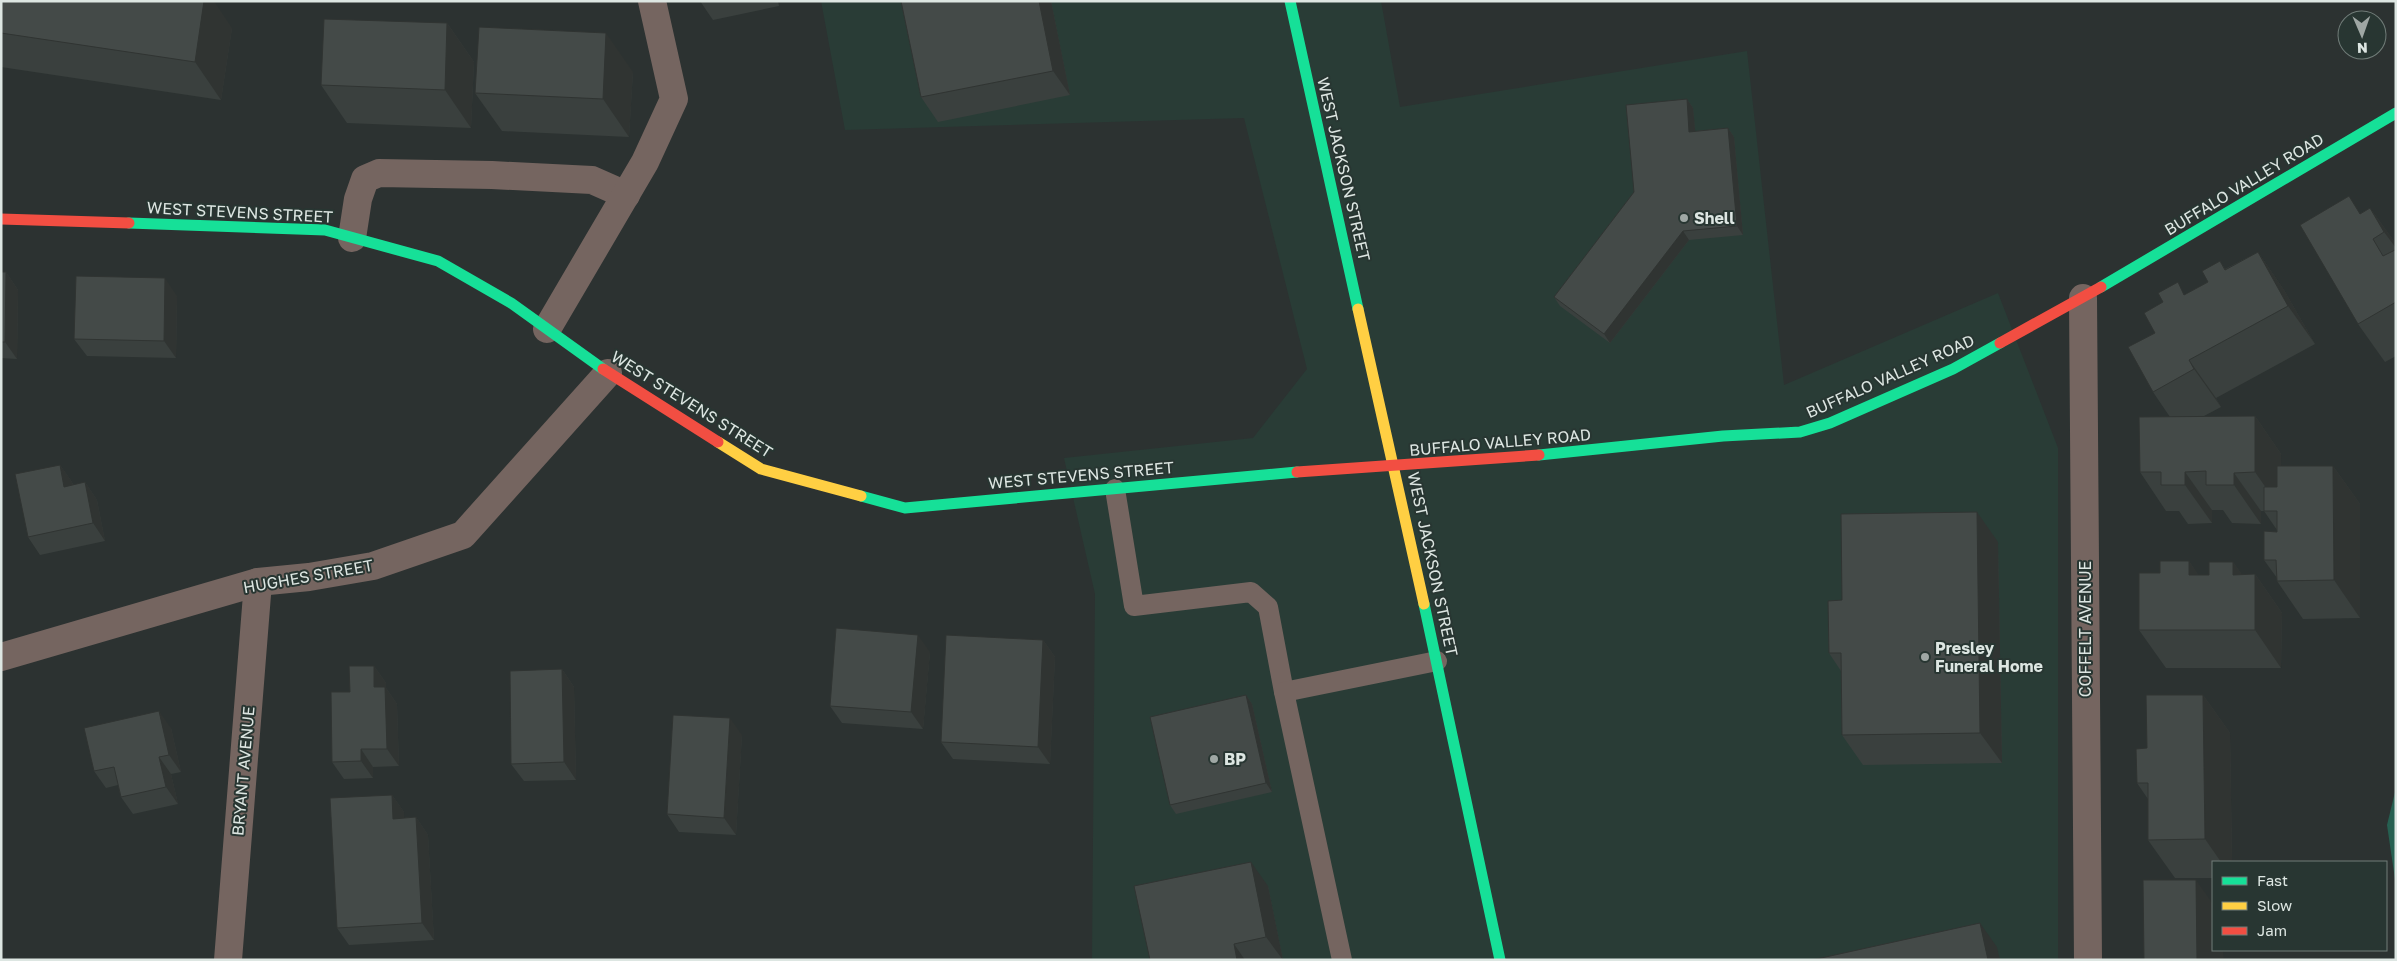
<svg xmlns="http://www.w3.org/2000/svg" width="2397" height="961" viewBox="0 0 2397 961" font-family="'Golos Text',sans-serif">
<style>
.built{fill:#293c36}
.forest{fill:#266051}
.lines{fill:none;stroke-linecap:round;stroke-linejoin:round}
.lane{stroke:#756560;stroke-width:20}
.street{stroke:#756560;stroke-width:28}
.fast{stroke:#16e098;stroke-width:11}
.slow{stroke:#ffcf43;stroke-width:11}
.jam{stroke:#f24e42;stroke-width:11}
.wall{fill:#3a403e}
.shaded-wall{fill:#303432}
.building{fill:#444a48;stroke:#303432}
.poi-dot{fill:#9fa7a4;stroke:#283632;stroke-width:2}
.labels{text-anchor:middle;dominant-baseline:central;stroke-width:4;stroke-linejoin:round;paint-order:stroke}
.street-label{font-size:16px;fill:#dde6e2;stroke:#283632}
.poi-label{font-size:16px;font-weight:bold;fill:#dde6e2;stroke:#283632;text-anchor:start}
</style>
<rect width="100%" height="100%" fill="#2c3231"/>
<!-- built -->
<path class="built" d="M821 1H1381L1400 107 1747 51 1784 385 1998 293 2058 448V960H1092L1095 594 1064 458 1253 438 1307 369 1244 118 845 130Z"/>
<!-- forest -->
<path class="forest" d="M2396 788V886L2387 825Z"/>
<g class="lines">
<!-- lane -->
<g class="lane">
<path d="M1115 489 1134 606 1251 592 1268 607 1284 692"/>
<path d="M1342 960 1284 692 1437 661"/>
</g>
<!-- street -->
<g class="street">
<path d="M352 238 358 199 365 179 379 173 492 175 592 180 626 195"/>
<path d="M2083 298 2088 960"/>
<path d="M547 329 645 162 674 99 652 1"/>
<path d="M1 657 258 582 309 577 373 566 463 535 608 373"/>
<path d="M228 960 258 582"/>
</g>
<!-- fast -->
<g class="fast">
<path d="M1290 1 1358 309"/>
<path d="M129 223 325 230 438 261 511 303 603 369"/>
<path d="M2101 287 2396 113"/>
<path d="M1539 455 1723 436 1800 432 1830 423 1953 369 2000 343"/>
<path d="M861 496 905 508 1297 472"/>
<path d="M1424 604 1500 960"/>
</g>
<!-- slow -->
<g class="slow">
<path d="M1358 309 1424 604"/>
<path d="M718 442 761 469 861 496"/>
</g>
<!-- jam -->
<g class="jam">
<path d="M1 219 129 223"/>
<path d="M2000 343 2101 287"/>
<path d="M603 369 718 442"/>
<path d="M1297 472 1539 455"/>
</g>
</g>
<!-- wall -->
<g class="wall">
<path d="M1 1 232 28 221 100 1 67Z"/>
<path d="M700 1H778L779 6 713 20Z"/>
<path d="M901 1H1051L1070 95 938 122 921 97Z"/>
<path d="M447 23 474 62 471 128 347 123 321 85Z"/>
<path d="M633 72 629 137 502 131 475 93Z"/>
<path d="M1687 99 1693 108 1695 131 1728 128 1734 137 1743 235 1689 240 1610 343 1560 306 1554 297 1634 192Z"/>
<path d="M2370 208 2396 244V356L2385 362 2358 324 2361 213Z"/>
<path d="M2258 252 2284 290 2315 344 2216 398 2221 407 2204 416H2255L2281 454V466H2333L2360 504V618L2303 619 2277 581V578L2264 560 2277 532V530L2264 511H2261V524L2232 523 2223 510H2212V523L2188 524 2179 511H2166L2140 472 2170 417 2153 392 2155 333 2186 294 2208 282 2220 261 2225 269Z"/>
<path d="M1 272H6L18 290 17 359 1 358Z"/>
<path d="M177 296 176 358 87 356 74 339Z"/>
<path d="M60 465 72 482 73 485 85 482 97 500 105 541 40 555 28 537Z"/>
<path d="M1998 542 2002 763 1863 765 1842 735 1841 671 1829 653 1842 600Z"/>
<path d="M2189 561 2198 575H2209L2233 562 2242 575 2255 574 2282 613 2281 668H2166L2139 630 2160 573Z"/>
<path d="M1043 640 1055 657 1050 764 953 759 941 742Z"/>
<path d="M930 652 923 729 842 723 830 706Z"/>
<path d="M374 666 386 683V688L397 704 399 766 373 767V778L344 779 332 762 350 692Z"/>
<path d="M562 669 574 687 576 780 524 781 511 764Z"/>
<path d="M1246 695 1252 704 1272 792 1176 814 1170 805Z"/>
<path d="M2203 695 2230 733 2232 862H2213V878H2175L2148 840V799L2137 783 2147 748Z"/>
<path d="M171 728 181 772 171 774 178 804 133 814 121 797 118 785 106 788 94 771Z"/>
<path d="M742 735 736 835 679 832 667 814Z"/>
<path d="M392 795 404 812V818L416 817 428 835 434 940 349 945 337 928Z"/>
<path d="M1268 886 1283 960H1150Z"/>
</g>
<!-- shaded-wall -->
<g class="shaded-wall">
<path d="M204 1H214L232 28 221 100 195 62Z"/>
<path d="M1039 1H1051L1070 95 1053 71Z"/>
<path d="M447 23 474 62 471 128 445 90Z"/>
<path d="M606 33 633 72 629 137 603 99Z"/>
<path d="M1687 99 1693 108 1696 140 1689 132Z"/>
<path d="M1728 128 1734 137 1743 235 1737 226Z"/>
<path d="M2370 208 2396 244V248L2384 232Z"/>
<path d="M1683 231 1689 240 1610 343 1604 334Z"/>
<path d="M2258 252 2284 290 2315 344 2288 306Z"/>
<path d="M6 272 18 290 17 359 5 342Z"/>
<path d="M165 278 177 296 176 358 164 341Z"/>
<path d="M2189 360 2216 398 2221 407 2194 369Z"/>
<path d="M2255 416 2281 454 2282 511 2255 472Z"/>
<path d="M60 465 72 482 77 504 64 487Z"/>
<path d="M2333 466 2360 504V618L2334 580Z"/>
<path d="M2185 472 2212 510V523L2185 485Z"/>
<path d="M2234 473 2261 511V524L2234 485Z"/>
<path d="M85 482 97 500 105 541 93 523Z"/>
<path d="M1977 512 1998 542 2002 763 1980 733Z"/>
<path d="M2189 561 2216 600 2189 575Z"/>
<path d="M2233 562 2255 592V574L2282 613 2281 668 2255 630 2233 575Z"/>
<path d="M918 635 930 652 923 729 911 712Z"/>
<path d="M1043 640 1055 657 1050 764 1038 747Z"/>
<path d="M374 666 386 683V688L397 704 399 766 387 749 374 687Z"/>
<path d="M562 669 574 687 576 780 564 762Z"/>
<path d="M1246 695 1252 704 1272 792 1266 783Z"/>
<path d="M2203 695 2230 733 2232 862H2221L2205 839Z"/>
<path d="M159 711 171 728 181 772 169 755Z"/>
<path d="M730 718 742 735 736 835 724 818Z"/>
<path d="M361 749 373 767V778L361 761Z"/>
<path d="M159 757 171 774 178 804 166 787Z"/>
<path d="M392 795 404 812 405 836 393 819Z"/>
<path d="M416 817 428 835 434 940 422 923Z"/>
<path d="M1251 862 1268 886 1283 960 1266 937Z"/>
<path d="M2196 880 2213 904V950H2223L2224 960H2197Z"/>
<path d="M1980 923 1997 947 2000 960H1988Z"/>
<path d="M1234 944 1245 960H1237Z"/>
</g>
<!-- building -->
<g class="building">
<path d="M1 1H204L195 62 1 33Z"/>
<path d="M901 1H1039L1053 71 921 97Z"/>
<path d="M324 19 447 23 445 90 321 85Z"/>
<path d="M479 27 606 33 603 99 475 93Z"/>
<path d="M1687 99 1689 132 1728 128 1737 226 1683 231 1604 334 1554 297 1634 192 1626 105Z"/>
<path d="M2349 196 2360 214 2370 208 2384 232 2373 239 2383 256 2395 250 2396 252V302L2358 324 2300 225Z"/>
<path d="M2258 252 2288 306 2189 360 2194 369 2153 392 2128 347 2155 333 2144 313 2163 302 2158 293 2178 282 2184 295 2208 282 2202 271 2220 261 2225 270Z"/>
<path d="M1 272H6L5 342H1Z"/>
<path d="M76 276 165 278 164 341 74 339Z"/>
<path d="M2255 416V472L2234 473V485H2206V471L2185 472V485H2161V472H2140L2139 417Z"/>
<path d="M60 465 64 487 85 482 93 523 28 537 15 474Z"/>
<path d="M2277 466H2333L2334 580 2277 581 2276 560H2264V531L2277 532V511H2264V487H2277Z"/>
<path d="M1977 512 1980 733 1842 735 1841 653H1829L1828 601 1842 600 1841 514Z"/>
<path d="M2160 561H2189V575H2209V562H2233V575L2255 574V630H2139V573H2160Z"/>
<path d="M836 628 918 635 911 712 830 706Z"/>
<path d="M946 635 1043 640 1038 747 941 742Z"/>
<path d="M349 666H374V687H385L387 749H361V761L332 762 331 692H350Z"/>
<path d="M562 669 564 762 511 764 510 671Z"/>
<path d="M1246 695 1266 783 1170 805 1150 717Z"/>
<path d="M2146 695H2203L2205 839 2148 840V783H2137L2136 749 2147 748Z"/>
<path d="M159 711 169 755 159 757 166 787 121 797 114 767 94 771 84 728Z"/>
<path d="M673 715 730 718 724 818 667 814Z"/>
<path d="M392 795 393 819 416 817 422 923 337 928 330 798Z"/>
<path d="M1251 862 1266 937 1234 944 1237 960H1150L1134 886Z"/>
<path d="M2143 880H2196L2197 960H2144Z"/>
<path d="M1980 923 1988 960H1812Z"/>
</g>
<!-- markers -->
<g class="poi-dot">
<circle cx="1684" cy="218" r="5"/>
<circle cx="1925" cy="657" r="5"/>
<circle cx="1214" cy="759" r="5"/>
</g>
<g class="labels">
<!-- street labels -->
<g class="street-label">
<text transform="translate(1344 169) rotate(77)">WEST JACKSON STREET</text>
<text transform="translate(2244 184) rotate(-31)">BUFFALO VALLEY ROAD</text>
<text transform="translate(240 212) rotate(3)">WEST STEVENS STREET</text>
<text transform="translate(1890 376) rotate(-24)">BUFFALO VALLEY ROAD</text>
<text transform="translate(692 404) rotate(32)">WEST STEVENS STREET</text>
<text transform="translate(1500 442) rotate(-5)">BUFFALO VALLEY ROAD</text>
<text transform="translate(1081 475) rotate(-5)">WEST STEVENS STREET</text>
<text transform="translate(1433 564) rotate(78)">WEST JACKSON STREET</text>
<text transform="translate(308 576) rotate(-10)">HUGHES STREET</text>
<text transform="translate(2085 629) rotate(-90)">COFFELT AVENUE</text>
<text transform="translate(243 771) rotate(-85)">BRYANT AVENUE</text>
</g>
<!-- poi labels -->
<g class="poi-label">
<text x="1694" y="218">Shell</text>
<text x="1935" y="648">Presley<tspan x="1935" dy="18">Funeral Home</tspan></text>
<text x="1224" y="759">BP</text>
</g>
</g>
<!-- border -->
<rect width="2397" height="961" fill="none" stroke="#dde6e2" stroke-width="5"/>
<!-- legend -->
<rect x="2212" y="861" width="175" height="90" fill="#283632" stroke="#707c78"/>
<rect x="2222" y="877" width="25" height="8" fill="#16e098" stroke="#707c78"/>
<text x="2257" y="886" font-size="15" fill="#dde6e2">Fast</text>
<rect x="2222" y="902" width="25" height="8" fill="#ffcf43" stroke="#707c78"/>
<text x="2257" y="911" font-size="15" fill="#dde6e2">Slow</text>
<rect x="2222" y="927" width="25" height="8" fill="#f24e42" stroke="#707c78"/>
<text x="2257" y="936" font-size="15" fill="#dde6e2">Jam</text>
<!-- north arrow -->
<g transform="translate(2362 35) rotate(178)"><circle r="24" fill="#283632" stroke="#707c78"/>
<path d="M0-4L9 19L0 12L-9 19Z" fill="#9fa7a4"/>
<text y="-8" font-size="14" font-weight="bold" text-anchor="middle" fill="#dde6e2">N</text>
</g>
</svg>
